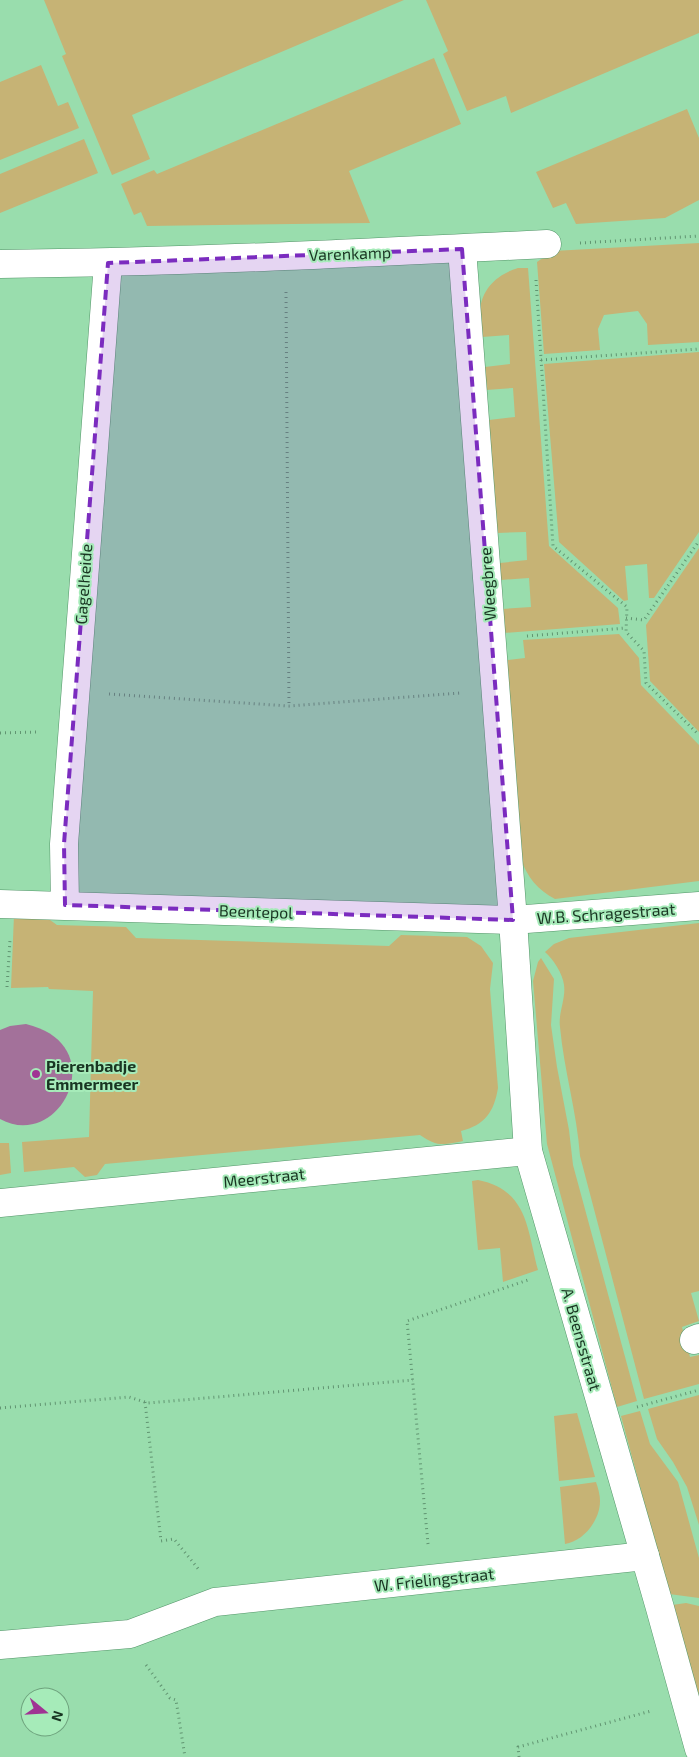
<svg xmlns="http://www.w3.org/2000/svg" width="699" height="1757" viewBox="0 0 699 1757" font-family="'Exo 2',sans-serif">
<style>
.green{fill:#c6b375}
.water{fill:#a3719a}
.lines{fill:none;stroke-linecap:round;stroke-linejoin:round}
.minor-casing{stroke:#529568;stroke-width:29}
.path{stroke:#619471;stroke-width:3;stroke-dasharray:1 4;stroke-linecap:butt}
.minor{stroke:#fff;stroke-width:28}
.marked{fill:#7b2cbf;fill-opacity:0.2;stroke:#7b2cbf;stroke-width:4;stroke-dasharray:10 6;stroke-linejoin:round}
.poi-dot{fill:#a03393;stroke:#a6ebb9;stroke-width:2}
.labels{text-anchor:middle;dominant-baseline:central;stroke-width:4;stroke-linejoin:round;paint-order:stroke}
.street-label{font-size:16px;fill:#193522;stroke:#a6ebb9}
.poi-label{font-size:16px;font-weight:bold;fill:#193522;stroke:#a6ebb9;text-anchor:start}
</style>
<rect width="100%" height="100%" fill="#99ddad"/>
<!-- green -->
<g class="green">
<path d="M44 0H404L132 115 150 159 112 175 62 56 66 54Z"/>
<path d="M426 0H699V33L511 113 506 96 467 111 443 54 448 51Z"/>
<path d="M434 58 461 124 349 171 370 223 147 226 141 212 134 215 121 184 154 170 157 174Z"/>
<path d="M41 65 58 106 68 102 79 128 0 160V82Z"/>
<path d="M687 109 699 138V200L665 218 576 224 566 203 553 208 536 172Z"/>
<path d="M84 139 98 173 0 213V174Z"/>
<path d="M699 243V342L648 345 647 324 638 311 604 315 598 329 600 350 544 354 537 262 553 251Z"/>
<path d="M518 268H528L549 546 618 608 620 624 504 633 502 609 531 607 529 578 501 580 500 579V563L527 560 526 532 497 533 489 420 515 417 513 388 486 390 485 367 510 364 509 335 482 337C482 329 479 318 480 310 482 288 498 274 518 268Z"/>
<path d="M699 352V532L654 598H649L647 564 625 566 628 600 624 601 559 542 544 364Z"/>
<path d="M699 548V732L650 681 646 625Z"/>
<path d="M619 634 639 658 641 685 699 745V881L555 899C538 890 527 877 521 859L507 660 525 658 523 640Z"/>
<path d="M14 915H43L57 925 126 927 136 938 389 946 401 935 467 937 481 946 493 963 490 989 498 1088C494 1112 485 1125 461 1131L463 1141C443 1145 437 1147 420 1135L105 1164 97 1175 85 1177 74 1167 24 1172 22 1142 89 1137 93 991 49 989 48 987 11 988Z"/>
<path d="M699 923V1291L691 1293 699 1321 682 1327 690 1357 699 1355V1384L644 1399 580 1156C577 1112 564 1071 560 1027 558 1013 566 999 564 985 563 974 553 959 545 952L554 944 569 938Z"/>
<path d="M541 958 554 979 551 1025 557 1067 569 1130 573 1165 637 1401 617 1407 547 1144 533 981 538 962Z"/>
<path d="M0 1143H9L11 1173 0 1175Z"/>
<path d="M478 1180C528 1190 527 1229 538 1270L503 1282 500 1248 478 1250 472 1181Z"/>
<path d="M699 1395V1525L687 1487 673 1462 657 1439 648 1409Z"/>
<path d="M640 1411 650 1444 678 1482 699 1558V1598L669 1594 621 1416Z"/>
<path d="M577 1413 595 1477 559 1481 554 1416Z"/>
<path d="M596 1482C598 1488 600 1494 600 1501 600 1520 584 1541 565 1544L560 1487Z"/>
<path d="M686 1603 699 1606V1703L672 1605Z"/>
</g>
<!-- water -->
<path class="water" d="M26 1024C114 1045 60 1152 0 1119V1030L10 1026Z"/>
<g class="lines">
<!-- minor casing -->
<g class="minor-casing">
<g id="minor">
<path d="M462 249 513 920 528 1151 660 1608 699 1749"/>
<path d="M0 264C183 262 365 253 547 244"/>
<path d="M0 904 513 920 699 906"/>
<path d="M65 905 64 844 108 263"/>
<path d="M0 1203 528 1151"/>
<path d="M694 1340 699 1338"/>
<path d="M0 1645 130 1634 215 1602 645 1556"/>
</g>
</g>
<!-- path -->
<g class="path">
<path d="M580 243 699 236"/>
<path d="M536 280 553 546 627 607 626 632 644 651 646 683 699 735"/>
<path d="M286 292 289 706"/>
<path d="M541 360 699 349"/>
<path d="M626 618 644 620 699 541"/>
<path d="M527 636 626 628"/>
<path d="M109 694 289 706 460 693"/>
<path d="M0 733 37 732"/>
<path d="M7 987 10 940"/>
<path d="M145 1402 161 1541 174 1539 200 1571"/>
<path d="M637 1407 699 1390"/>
<path d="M0 1408 129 1397 148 1403 413 1380"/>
<path d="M428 1544 407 1321 528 1280"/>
<path d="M146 1665 170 1698 176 1700 185 1757"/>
<path d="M519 1757 518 1747 651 1711"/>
</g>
<!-- minor -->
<use href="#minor" class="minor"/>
</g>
<!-- marked area -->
<path class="marked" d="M462 249 513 920 65 905 64 844 108 263Z"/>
<!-- markers -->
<circle class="poi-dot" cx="36" cy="1074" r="5"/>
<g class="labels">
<!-- street labels -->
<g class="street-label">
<text transform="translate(350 253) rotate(-2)">Varenkamp</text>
<text transform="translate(83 584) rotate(-86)">Gagelheide</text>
<text transform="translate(487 584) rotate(-94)">Weegbree</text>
<text transform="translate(256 911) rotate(2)">Beentepol</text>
<text transform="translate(606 913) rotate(-4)">W.B. Schragestraat</text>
<text transform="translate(264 1177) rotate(-6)">Meerstraat</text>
<text transform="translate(582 1339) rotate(74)">A. Beensstraat</text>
<text transform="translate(434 1579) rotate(-6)">W. Frielingstraat</text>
</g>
<!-- poi labels -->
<g class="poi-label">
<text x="46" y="1065">Pierenbadje<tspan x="46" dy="18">Emmermeer</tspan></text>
</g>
</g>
<!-- north arrow -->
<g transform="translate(45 1712) rotate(108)"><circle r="24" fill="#a6ebb9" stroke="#6ea27d"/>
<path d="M0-4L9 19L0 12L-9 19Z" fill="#a03393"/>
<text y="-8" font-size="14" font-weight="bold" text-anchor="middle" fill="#193522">N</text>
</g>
</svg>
